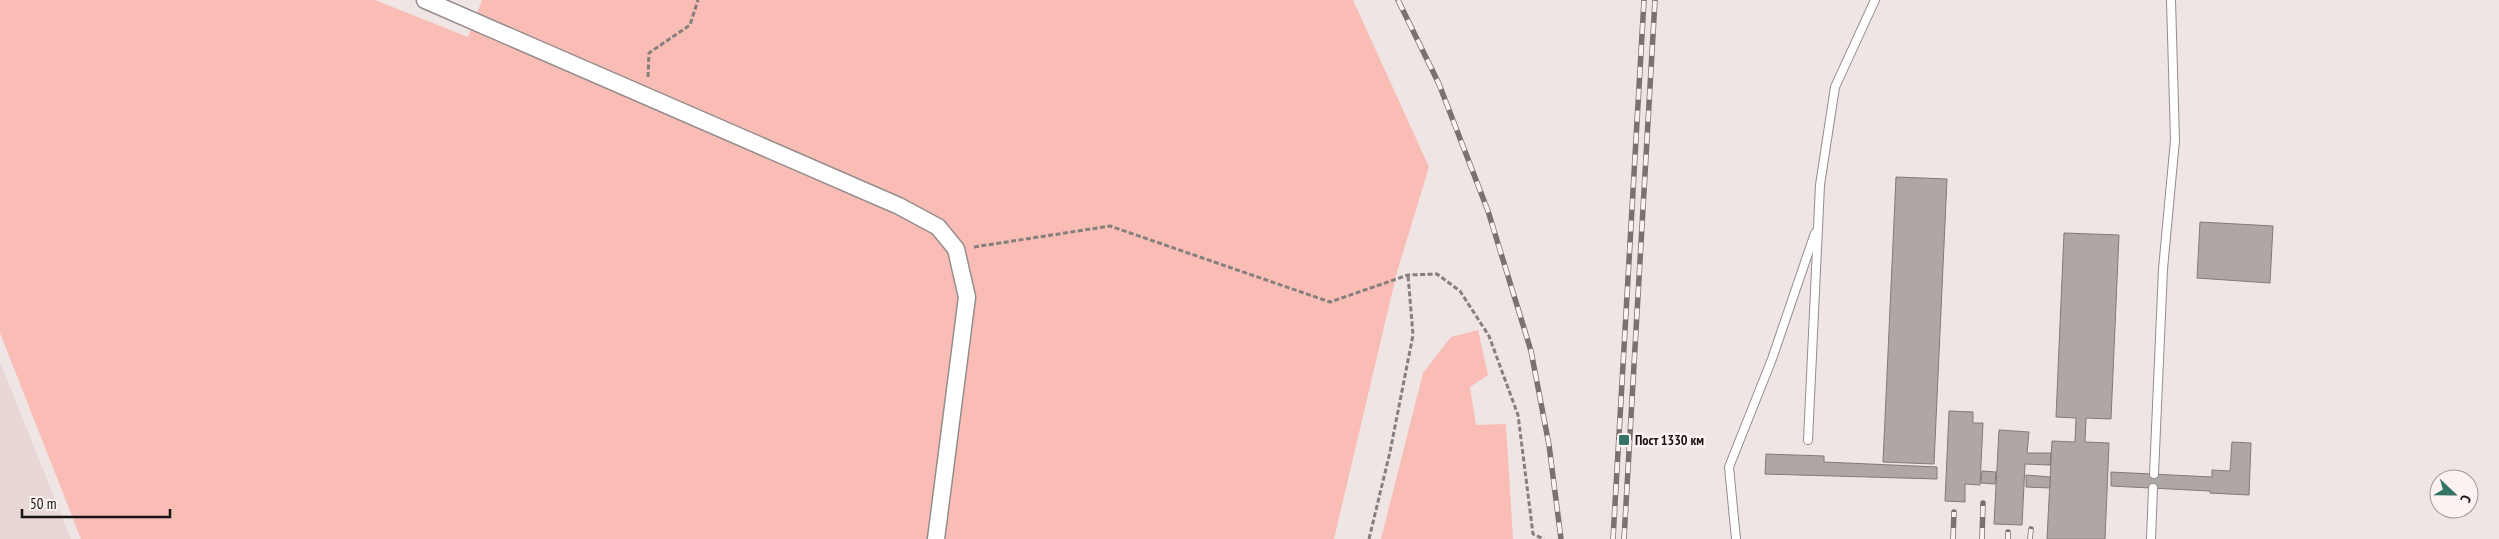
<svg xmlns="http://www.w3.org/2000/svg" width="2499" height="539" viewBox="0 0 2499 539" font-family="'PT Sans Narrow',sans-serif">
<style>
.built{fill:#e9d7d5}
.green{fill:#f9bdb6}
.building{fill:#afa7a6;stroke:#817a79}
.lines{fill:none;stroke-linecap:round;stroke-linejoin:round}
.lane-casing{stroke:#958d8c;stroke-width:10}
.street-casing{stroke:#958d8c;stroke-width:19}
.path{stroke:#857f7e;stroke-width:3;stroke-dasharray:5 2.5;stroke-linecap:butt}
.lane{stroke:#fff;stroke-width:8}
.street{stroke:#fff;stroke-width:16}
.rail-casing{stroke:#787372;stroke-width:5.5}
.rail{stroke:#fbf2f1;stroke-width:4;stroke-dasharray:11;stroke-linecap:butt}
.poi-dot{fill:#327465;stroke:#fbf2f1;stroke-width:2}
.labels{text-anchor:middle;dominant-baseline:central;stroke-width:5;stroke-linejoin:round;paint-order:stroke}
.poi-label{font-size:14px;font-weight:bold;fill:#161312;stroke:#fbf2f1;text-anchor:start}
</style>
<rect width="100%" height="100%" fill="#eee5e4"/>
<!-- built -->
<path class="built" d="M0 362 71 539H0Z"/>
<!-- green -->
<g class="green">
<path d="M0 0H375L468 37 482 0H1353L1429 167 1397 272 1334 539H81L0 333Z"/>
<path d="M1478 330 1488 375 1470 387 1476 425 1506 424 1513 539H1381L1423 373 1451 337Z"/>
</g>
<!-- building -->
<g class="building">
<path d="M1896 177 1947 179 1934 464 1883 462Z"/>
<path d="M2200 222 2273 226 2270 283 2197 278Z"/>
<path d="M2064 233 2119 235 2111 419 2086 418 2085 442 2109 443 2105 539H2047L2052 441 2075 442 2076 418 2056 417Z"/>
<path d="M1949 411 1973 412V423H1983L1980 485 1965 484V502L1945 501Z"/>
<path d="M1999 430 2029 432 2027 453H2051L2050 465 2025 464 2022 525 1994 524Z"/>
<path d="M2232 442 2251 443 2249 495 2210 493V491L2111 486V472L2212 477V470L2230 471Z"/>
<path d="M1766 454 1824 456V462L1937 467V479L1765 474Z"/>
<path d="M1982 471 1996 472 1995 484 1981 483Z"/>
<path d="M2026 475 2050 477V488L2026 487Z"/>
</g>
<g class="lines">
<!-- lane casing -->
<g class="lane-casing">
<g id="lane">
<path d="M1808 440 1820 185 1835 87 1875 0"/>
<path d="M2154 474 2163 269 2175 140 2171 0"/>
<path d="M1736 539 1729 467 1772 359 1815 233"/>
<path d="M2151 539 2153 488"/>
</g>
</g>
<!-- street casing -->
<g class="street-casing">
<path id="street" d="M425 0 899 206 938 227 956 249 967 297 936 539"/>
</g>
<!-- path -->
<g class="path">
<path d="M648 77 649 53 690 25 698 0"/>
<path d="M974 247 1110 226 1330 302 1408 275 1437 274 1460 291 1489 336 1518 415 1533 534 1544 539"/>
<path d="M1369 539 1390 452 1413 335 1408 275"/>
</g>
<!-- lane -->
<use href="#lane" class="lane"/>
<!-- street -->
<use href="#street" class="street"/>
<!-- rail casing -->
<g class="rail-casing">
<g id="rail">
<path d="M1398 0 1439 84 1488 211 1531 351 1549 445 1561 539"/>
<path d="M1613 539 1644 0"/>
<path d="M1624 539 1655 0"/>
<path d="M1953 539 1954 512"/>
<path d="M1982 539 1983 503"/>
<path d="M2008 539V532"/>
<path d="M2030 539 2031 529"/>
</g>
</g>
<!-- rail -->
<use href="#rail" class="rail"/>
</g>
<!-- markers -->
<rect class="poi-dot" x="1618" y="434" width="12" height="12" rx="2.5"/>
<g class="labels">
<!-- poi labels -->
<g class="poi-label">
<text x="1635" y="440">Пост 1330 км</text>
</g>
</g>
<!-- north arrow -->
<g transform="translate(2454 494) rotate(112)"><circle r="24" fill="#fbf2f1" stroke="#9f9998"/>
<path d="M0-4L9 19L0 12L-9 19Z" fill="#327465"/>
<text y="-8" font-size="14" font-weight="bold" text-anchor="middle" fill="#161312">С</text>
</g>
<!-- scale -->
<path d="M22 509v8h148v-8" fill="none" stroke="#161312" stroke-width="2.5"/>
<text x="30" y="509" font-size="15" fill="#161312" stroke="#fbf2f1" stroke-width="4" paint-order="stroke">50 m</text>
</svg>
